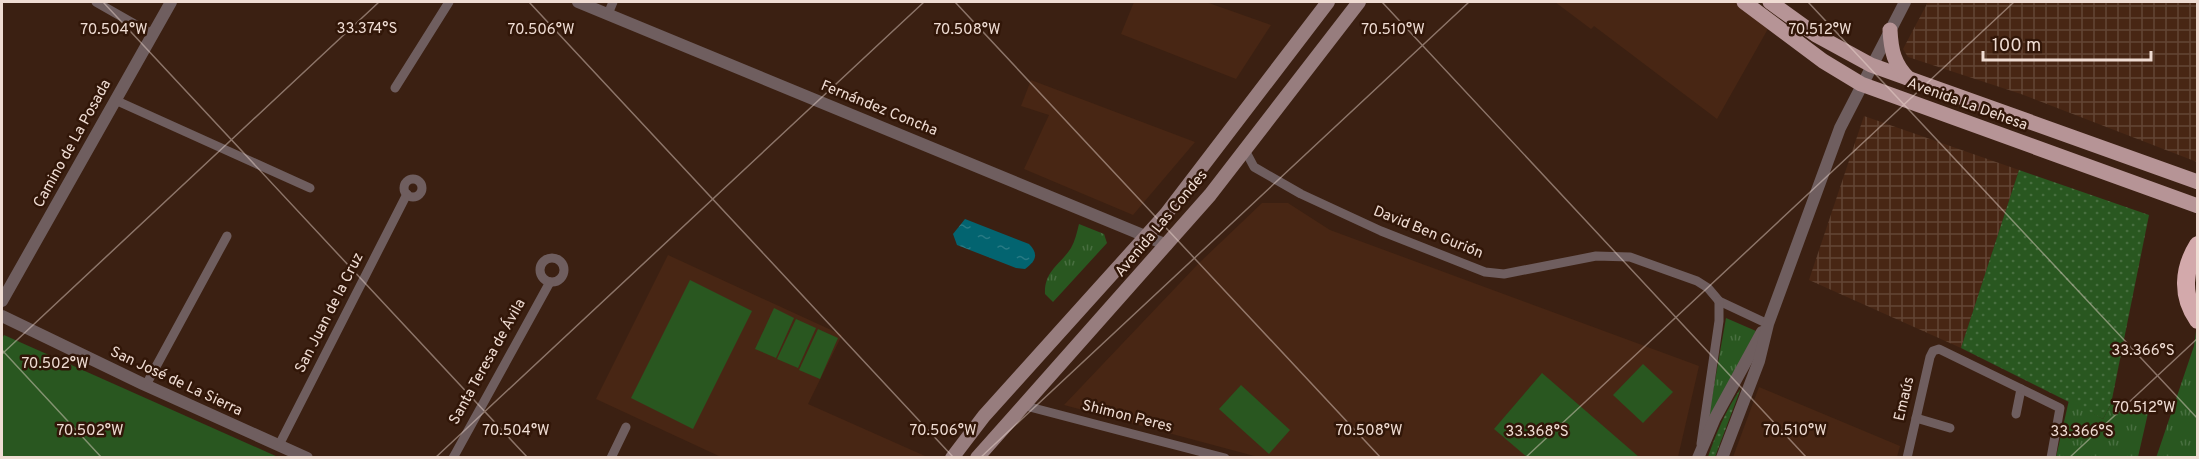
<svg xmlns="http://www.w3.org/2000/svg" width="2199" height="459" viewBox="0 0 2199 459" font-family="Overpass,sans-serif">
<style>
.built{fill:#482614}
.industrial{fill:url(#industrial-grid)}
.grass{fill:url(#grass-dots)}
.park{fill:url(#park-tufts)}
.pitch{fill:#295720}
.water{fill:url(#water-ripples)}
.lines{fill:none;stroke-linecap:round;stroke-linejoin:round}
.minor{stroke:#6f5e5f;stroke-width:9}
.tertiary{stroke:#6f5e5f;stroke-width:12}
.secondary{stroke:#977d7e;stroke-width:14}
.primary{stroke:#b69496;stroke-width:15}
.motorway{stroke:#d3a9ab;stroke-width:18}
.ticks{fill:none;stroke:#efdcd3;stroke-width:1.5;stroke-opacity:0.45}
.labels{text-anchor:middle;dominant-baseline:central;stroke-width:5;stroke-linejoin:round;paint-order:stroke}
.street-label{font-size:15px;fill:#efdcd3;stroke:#311608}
.ticks-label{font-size:15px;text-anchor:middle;fill:#efdcd3;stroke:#311608;stroke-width:5;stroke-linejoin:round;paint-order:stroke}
</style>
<defs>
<pattern id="industrial-grid" width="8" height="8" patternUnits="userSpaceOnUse" patternTransform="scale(1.5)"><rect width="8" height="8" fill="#482614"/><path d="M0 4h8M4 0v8" fill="none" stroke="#634535"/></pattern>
<pattern id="grass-dots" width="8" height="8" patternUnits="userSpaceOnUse" patternTransform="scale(1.5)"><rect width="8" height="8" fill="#295720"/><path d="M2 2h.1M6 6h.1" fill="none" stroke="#486f40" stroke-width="1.8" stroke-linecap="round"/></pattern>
<pattern id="park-tufts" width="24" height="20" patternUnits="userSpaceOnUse" patternTransform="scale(1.5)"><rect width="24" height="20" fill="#295720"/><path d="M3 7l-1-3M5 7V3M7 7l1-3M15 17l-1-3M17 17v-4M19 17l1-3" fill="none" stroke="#486f40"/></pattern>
<pattern id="water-ripples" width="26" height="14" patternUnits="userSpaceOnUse" patternTransform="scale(1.5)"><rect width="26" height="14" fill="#036470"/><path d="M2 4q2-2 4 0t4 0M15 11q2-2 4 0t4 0" fill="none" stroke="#287a84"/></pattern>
</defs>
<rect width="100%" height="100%" fill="#3b2012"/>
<!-- built -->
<g class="built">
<path d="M1134 2H1206L1271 25 1236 79 1121 34Z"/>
<path d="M1555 2H1736L1769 27 1717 119 1594 26 1591 29Z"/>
<path d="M1031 80 1195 142 1133 215 1024 169 1049 115 1021 106Z"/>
<path d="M1262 203H1288L1330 230 1699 366 1678 457H1258L1064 405 1198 264Z"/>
<path d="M668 255 842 335 808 404 925 456 721 457 596 399Z"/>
<path d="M1759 387 1900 446 1897 457H1733Z"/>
</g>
<!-- industrial -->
<g class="industrial">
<path d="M1928 2H2197V162L2021 94 1908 57 1903 49Z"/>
<path d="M1864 116 2019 170 1961 348 1809 280Z"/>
</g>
<!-- grass -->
<g class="grass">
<path d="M2019 170 2149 215 2111 404 2103 419 1961 348Z"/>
<path d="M1741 388 1715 457H1708C1716 433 1726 410 1741 388Z"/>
</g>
<!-- park -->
<g class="park">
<path d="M1079 224 1104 234 1107 243 1053 302 1045 294C1044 271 1060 265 1071 248 1075 241 1077 232 1079 224Z"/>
<path d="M1726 318 1756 331 1708 420Z"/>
<path d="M2197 324V457L2156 458 2194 346Z"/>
<path d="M2069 400 2103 419 2111 404 2148 413 2138 457H2056Z"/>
</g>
<!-- pitch -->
<g class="pitch">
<path d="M690 280 752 311 693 429 631 398Z"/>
<path d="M774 308 794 318 776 358 755 349Z"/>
<path d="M796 319 816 328 798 368 777 359Z"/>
<path d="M818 329 838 338 820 379 799 370Z"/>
<path d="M4 335 278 457H2V339Z"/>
<path d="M1643 364 1673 392 1643 423 1613 395Z"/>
<path d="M1542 373 1639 457H1527L1494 429Z"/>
<path d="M1241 385 1290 430 1269 454 1219 409Z"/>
</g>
<!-- water -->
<path class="water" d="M965 219 1029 244C1039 254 1036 261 1025 269L1016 268 957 245 953 234Z"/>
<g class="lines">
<!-- minor -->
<g class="minor">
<path d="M96 2 152 34"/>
<path d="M608 14 613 2"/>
<path d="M395 88 449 2"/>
<path d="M115 100 310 188"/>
<path d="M1245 150 1254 167 1301 194 1381 231 1485 272 1504 274 1596 256 1630 257 1697 281 1708 288 1719 301 1768 324"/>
<circle cx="413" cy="188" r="9"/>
<circle cx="552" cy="270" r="12"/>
<path d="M146 385 227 236"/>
<path d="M1022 405 1225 458"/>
<path d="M2016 414 2021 389"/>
<path d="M1916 418 1950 428"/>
<path d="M1701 444 1719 321V301"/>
<path d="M279 445 407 194"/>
<path d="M453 458 550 282"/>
<path d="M611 458 626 427"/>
<path d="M1907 458 1930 357 1933 351 1939 349 2060 408 2051 458"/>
</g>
<!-- tertiary -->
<g class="tertiary">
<path d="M578 2 1167 245"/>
<path d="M2 301 171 2"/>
<path d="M2 316 143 384 307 458"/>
<path d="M1698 458 1715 418 1762 332"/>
<path d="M1722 458 1759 361 1768 324 1840 128 1905 2"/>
</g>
<!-- secondary -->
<g class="secondary">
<path d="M952 458 984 416 1166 214 1328 2"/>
<path d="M977 458 1210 195 1359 2"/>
</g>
<!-- primary -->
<g class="primary">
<path d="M1744 2 1823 61 1861 84 2198 206"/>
<path d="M1770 2 1816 35 1871 65 2198 182"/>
<path d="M1890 30C1891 50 1894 65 1909 79"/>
</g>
<!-- motorway -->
<path class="motorway" d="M2198 245C2183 269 2181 296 2198 320"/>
</g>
<!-- ticks -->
<path class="ticks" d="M103 2 528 458M529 2 954 458M955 2 1381 458M1382 2 1807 458M1808 2 2198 419M2 350 102 458M2 354 379 2M435 458 924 2M980 458 1469 2M1525 458 2014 2M2069 458 2198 338"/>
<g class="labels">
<!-- street labels -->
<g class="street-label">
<text transform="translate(1967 105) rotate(20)">Avenida La Dehesa</text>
<text transform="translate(879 109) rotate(22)">Fernández Concha</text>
<text transform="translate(73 144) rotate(-61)">Camino de La Posada</text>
<text transform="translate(1162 224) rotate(-50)">Avenida Las Condes</text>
<text transform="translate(1428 233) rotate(22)">David Ben Gurión</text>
<text transform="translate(330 313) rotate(-63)">San Juan de la Cruz</text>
<text transform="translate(488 362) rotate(-61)">Santa Teresa de Ávila</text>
<text transform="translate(176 382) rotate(25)">San José de La Sierra</text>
<text transform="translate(1905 399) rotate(-77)">Emaús</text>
<text transform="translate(1127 417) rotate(14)">Shimon Peres</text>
</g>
</g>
<g class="ticks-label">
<text x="367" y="33">33.374°S</text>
<text x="114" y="34">70.504°W</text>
<text x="541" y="34">70.506°W</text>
<text x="967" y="34">70.508°W</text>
<text x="1393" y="34">70.510°W</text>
<text x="1820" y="34">70.512°W</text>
<text x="2143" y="355">33.366°S</text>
<text x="55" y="368">70.502°W</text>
<text x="2144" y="412">70.512°W</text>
<text x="90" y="435">70.502°W</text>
<text x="516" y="435">70.504°W</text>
<text x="943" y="435">70.506°W</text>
<text x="1369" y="435">70.508°W</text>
<text x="1795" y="435">70.510°W</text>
<text x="1537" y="436">33.368°S</text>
<text x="2082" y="436">33.366°S</text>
</g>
<!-- border -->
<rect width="2199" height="459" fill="none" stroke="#efdcd3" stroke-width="6"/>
<!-- scale -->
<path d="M1983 51v9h168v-9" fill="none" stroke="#efdcd3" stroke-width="3"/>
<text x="1992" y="51" font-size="18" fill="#efdcd3" stroke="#311608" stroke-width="4.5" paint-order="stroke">100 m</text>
</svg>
